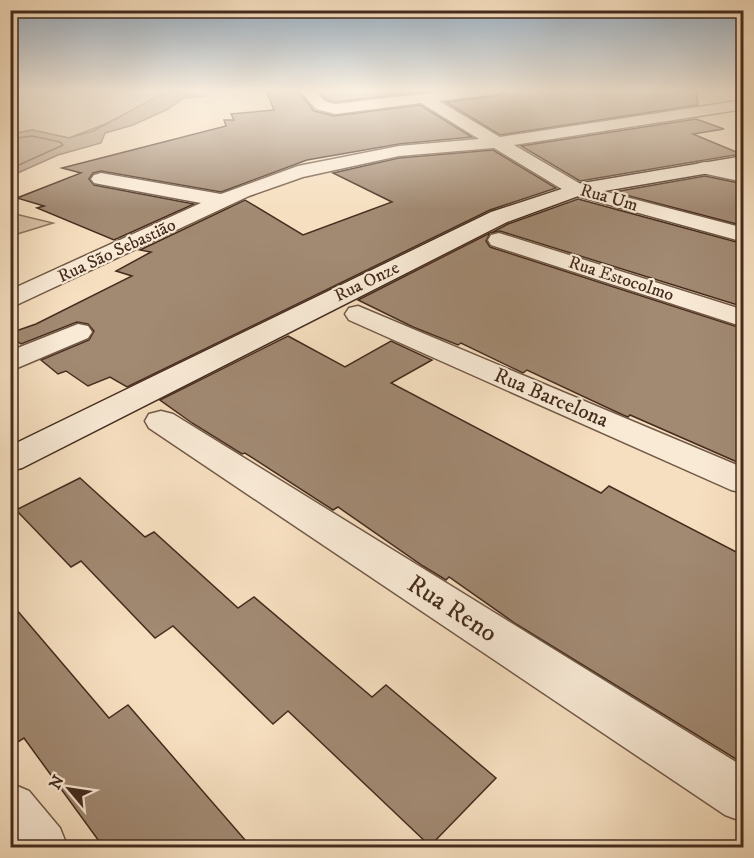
<svg xmlns="http://www.w3.org/2000/svg" width="754" height="858" viewBox="0 0 754 858" font-family="'IM FELL DW Pica',serif">
<style>
.green{fill:#d8c1a4;stroke:#8e7661;stroke-width:1.5}
.water{fill:#baa289;stroke:#8b735e;stroke-width:1.5}
.lines{fill:none;stroke-linecap:round;stroke-linejoin:round}
.shore{stroke:#806754;stroke-width:1.5}
.building{fill:#a18972;stroke:#452c1e;stroke-width:1.5}
.street-casing{stroke:#715946;stroke-width:3}
.secondary-casing{stroke:#452c1e;stroke-width:3}
.street{fill:#f9ead6;fill-rule:evenodd}
.secondary{fill:#f9ead6;fill-rule:evenodd}
.labels{text-anchor:middle;dominant-baseline:central;stroke-width:4.5;stroke-linejoin:round;paint-order:stroke}
.far-street-label{font-size:18px;fill:#452c1e;stroke:#f9ead6}
.street-label{font-size:21px;fill:#452c1e;stroke:#f9ead6}
.near-street-label{font-size:26px;fill:#452c1e;stroke:#f9ead6}
</style>
<rect width="100%" height="100%" fill="#f6dfc0"/>
<filter id="stains"><feTurbulence type="fractalNoise" baseFrequency=".00333" numOctaves="4"/><feColorMatrix values="0 0 0 0 .2 0 0 0 0 .09 0 0 0 0 .02 0 0 0 .5 -.17"/></filter>
<radialGradient id="worn" r=".72"><stop offset=".6" stop-color="#630" stop-opacity="0"/><stop offset="1" stop-color="#630" stop-opacity=".3"/></radialGradient>
<!-- green -->
<g class="green">
<path d="M11 90H194L69 138 32 130 11 134V112L15 104 11 103Z"/>
<path d="M11 213 53 223 11 236Z"/>
</g>
<!-- water -->
<path class="water" d="M175 90H209L204 96 184 98 168 109 133 125 105 133 101 143 58 155 11 176 12 134 32 130 69 138 93 131 160 95Z"/>
<g class="lines">
<!-- shore -->
<path class="shore" d="M10 139 32 136 60 142 63 145 10 169"/>
</g>
<!-- building -->
<g class="building">
<path d="M266 90H297L314 111 334 116 420 105 472 137 399 144 307 160 221 192 101 171 93 173 89 179 94 185 194 204 114 240 37 208 44 206 17 198 81 173 62 168 226 126 224 120H234L231 114 274 110Z"/>
<path d="M317 90H437L335 102 327 100Z"/>
<path d="M505 90H696L698 105 500 135 446 102 496 96Z"/>
<path d="M696 119 724 129 693 134 741 154 580 181 521 146Z"/>
<path d="M493 150 556 188 490 210 127 387 110 377 88 386 66 371 58 374 41 360 89 340 94 331 88 324 77 322 21 344 10 336V333L36 324 132 276 116 271 151 252 140 250 245 200 303 235 392 202 333 173 399 158Z"/>
<path d="M705 176 744 184V226L614 192Z"/>
<path d="M578 199 744 244V307L500 231 491 233 508 224Z"/>
<path d="M490 233 486 241 490 247 744 329V465L630 415 628 417 623 415 527 370 523 373 461 343 458 345 413 327 358 300Z"/>
<path d="M288 336 345 367 391 341 432 360 391 383 601 493 609 486 744 556V764L516 624 449 577 446 580 423 566 338 507 333 510 245 453 242 454 192 423 160 400Z"/>
<path d="M80 478 145 537 154 532 238 608 254 597 372 697 386 685 496 778 430 846 288 711 273 724 173 626 155 638 81 561 71 567 16 510Z"/>
<path d="M10 602 109 718 128 705 252 848H104L24 738 10 747Z"/>
</g>
<g class="lines">
<!-- street casing -->
<g class="street-casing">
<g id="street">
<path d="M299 90H314L326 102 335 104 458 90H503L496 94 439 101 500 137 744 100V109L514 145 584 186 744 228V242L570 194 494 148 399 156 303 177 249 196 10 308V290L201 203 94 183 91 179 94 175 101 173 221 194 298 166 399 146 479 139 421 103 335 114 316 109Z"/>
<path d="M704 162 744 170V182L697 172 695 168 697 164Z"/>
<path d="M499 233 744 310V327L491 245 488 240 491 235Z"/>
<path d="M358 306 744 468V493L731 490 349 320 345 314 349 308Z"/>
<path d="M78 324 88 326 92 332 88 338 10 371V351Z"/>
<path d="M161 411 173 414 744 767V822L725 815 149 428 145 421 149 414Z"/>
<path d="M10 783 29 791 60 828 68 848H10Z"/>
</g>
</g>
<!-- secondary casing -->
<g class="secondary-casing">
<path id="secondary" d="M744 156V167L581 195 507 222 22 468 10 471V446L491 212 577 184Z"/>
</g>
<!-- street -->
<use href="#street" class="street"/>
<!-- secondary -->
<use href="#secondary" class="secondary"/>
</g>
<!-- sky -->
<linearGradient id="sky" x2="0" y2="1"><stop stop-color="#95adc2"/><stop offset="0.43" stop-color="#fbf1e3"/><stop offset="1" stop-color="#fbf1e3" stop-opacity="0"/></linearGradient>
<rect width="754" height="210" fill="url(#sky)"/>
<g class="labels">
<!-- far-street labels -->
<g class="far-street-label">
<text transform="translate(609 198) rotate(16)">Rua Um</text>
<text transform="translate(117 251) rotate(-25)">Rua São Sebastião</text>
<text transform="translate(621 279) rotate(18)">Rua Estocolmo</text>
<text transform="translate(367 282) rotate(-26)">Rua Onze</text>
</g>
<!-- street labels -->
<g class="street-label">
<text transform="translate(551 398) rotate(23)">Rua Barcelona</text>
</g>
<!-- near-street labels -->
<g class="near-street-label">
<text transform="translate(452 609) rotate(33)">Rua Reno</text>
</g>
</g>
<!-- margin -->
<rect width="754" height="858" fill="none" stroke="#f6dfc0" stroke-width="36"/>
<rect x="12" y="12" width="730" height="834" fill="none" stroke="#452c1e" stroke-width="3"/>
<rect x="18" y="18" width="718" height="822" fill="none" stroke="#452c1e" stroke-width="1.5"/>
<!-- north arrow -->
<g transform="translate(69 789) rotate(299)" stroke="#f9ead6" stroke-width="4.5" paint-order="stroke">
<path d="M0-4.5L10 22L0 15L-10 22Z" fill="#452c1e"/>
<text y="-9" font-size="16" font-weight="bold" text-anchor="middle" fill="#452c1e">N</text>
</g>
<rect width="100%" height="100%" filter="url(#stains)"/>
<rect width="100%" height="100%" fill="url(#worn)"/>
</svg>
